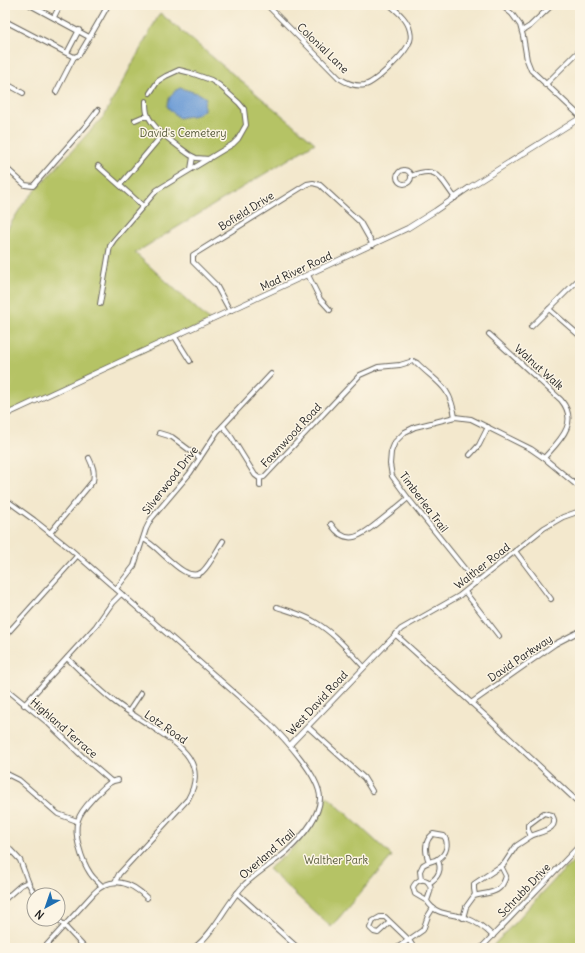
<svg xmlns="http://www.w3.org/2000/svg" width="585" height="953" viewBox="0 0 585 953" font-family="Delius,sans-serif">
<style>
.green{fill:#b5c365;stroke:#687040}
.water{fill:#6d9cd6;stroke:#445c79}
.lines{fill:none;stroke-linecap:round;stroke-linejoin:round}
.minor-casing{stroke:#67635a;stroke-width:6}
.tertiary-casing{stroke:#67635a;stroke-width:6}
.minor{stroke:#fff;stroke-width:4}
.tertiary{stroke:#fff;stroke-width:4.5}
.labels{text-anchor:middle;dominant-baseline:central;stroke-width:3;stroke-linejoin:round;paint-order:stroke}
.street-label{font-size:11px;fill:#1c1c1c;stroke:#fcf5e5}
.park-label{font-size:11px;fill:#525636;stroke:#fcf5e5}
</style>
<rect width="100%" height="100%" fill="#fcf5e5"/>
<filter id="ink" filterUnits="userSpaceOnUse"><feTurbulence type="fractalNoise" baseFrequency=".025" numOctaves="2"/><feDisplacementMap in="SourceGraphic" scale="8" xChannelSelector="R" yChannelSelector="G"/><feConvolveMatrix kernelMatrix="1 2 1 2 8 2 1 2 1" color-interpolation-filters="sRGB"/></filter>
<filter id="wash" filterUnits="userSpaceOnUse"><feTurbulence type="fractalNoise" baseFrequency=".012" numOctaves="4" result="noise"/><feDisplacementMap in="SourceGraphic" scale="16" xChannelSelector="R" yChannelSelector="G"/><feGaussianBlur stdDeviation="0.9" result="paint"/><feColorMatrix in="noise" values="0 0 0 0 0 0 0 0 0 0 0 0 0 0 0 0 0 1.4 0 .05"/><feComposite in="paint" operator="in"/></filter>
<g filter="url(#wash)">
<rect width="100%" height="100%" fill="#f3e8cd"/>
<!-- green -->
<g class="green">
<path d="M160 13 315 143 135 253 210 321 8 414 5 411V233L23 204 104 116Z"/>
<path d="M327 796 392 856 331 927 268 869C285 856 301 842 313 824 320 814 319 805 327 796Z"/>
<path d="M580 855V948H491L561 873Z"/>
</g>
<!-- water -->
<path class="water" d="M180 88 200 94 206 98 204 104V110C195 118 190 115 179 118 175 114 170 111 167 106 169 97 172 92 180 88Z"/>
</g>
<g filter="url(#ink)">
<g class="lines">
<!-- minor casing -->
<g class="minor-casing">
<g id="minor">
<path d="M30 5 89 37"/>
<path d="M267 5 339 78C347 83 355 87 365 85 376 82 405 54 409 43 411 40 411 35 410 31 408 20 398 12 390 5"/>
<path d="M501 5 512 14 520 25 523 36 527 60 531 70 580 116"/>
<path d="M54 17 60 5"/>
<path d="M5 21 74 57"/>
<path d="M522 31 530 26 552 5"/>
<path d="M67 53 79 30"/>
<path d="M74 57 79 55C89 38 99 22 108 5"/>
<path d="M5 83 23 93"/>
<path d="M545 85 580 50"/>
<path d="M56 92 74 57"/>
<path d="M146 101C146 105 146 109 147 113 151 128 178 146 190 155L196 158 209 159"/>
<path d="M135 120 142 117H148"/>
<path d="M98 166 143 206"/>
<path d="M5 167 25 185 33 186 89 122 98 110"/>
<path d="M191 169 193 157"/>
<circle cx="404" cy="177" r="7"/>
<path d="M411 176C438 165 440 178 455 198"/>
<path d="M120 185 163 134"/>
<path d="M308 275 320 299 330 310"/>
<path d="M100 304 110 246 114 240 157 190 233 144 238 139 246 125 244 109 239 103 219 85 211 80 191 73 179 70 166 76 158 81 150 93"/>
<path d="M549 309 580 336"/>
<path d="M230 311 216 285 193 262V255L307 184 313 183 320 185 360 222 373 245"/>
<path d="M531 327 580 278"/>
<path d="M489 334 561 400C580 423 559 441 544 458"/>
<path d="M175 337 190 361"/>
<path d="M223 426 232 438 255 475 259 478 264 477 360 375 378 367 400 365 413 361 417 363C438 384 450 385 455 417"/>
<path d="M159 433 172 437 200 458"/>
<path d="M470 455 479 445 488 427"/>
<path d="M260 478V486"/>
<path d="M5 499 34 520 69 548 268 722C283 737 321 777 320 799 319 819 300 839 286 852 273 863 258 872 245 884 226 903 216 931 194 948"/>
<path d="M331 524C347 549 364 534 381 520 390 513 399 506 408 498"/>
<path d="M50 533 93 481C95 472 93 466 89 458"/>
<path d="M143 539C159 545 185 585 202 572 210 565 217 550 223 541"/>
<path d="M515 551 551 599"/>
<path d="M476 583 408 498 392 476 390 464 391 452 395 442 405 432 415 427 455 417 471 419 531 449 544 458 580 488"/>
<path d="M116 589 134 566 146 529 151 519 190 473 217 432 271 374"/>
<path d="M465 592 499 636"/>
<path d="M277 607C289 611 304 615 315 622 334 633 349 651 364 667"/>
<path d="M395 634 488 718 580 804"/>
<path d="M5 636 77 556"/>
<path d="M67 658C83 673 98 689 115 702 128 712 142 720 155 729 181 746 208 764 188 799L119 874 115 882"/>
<path d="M5 688 48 723 82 756 111 781"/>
<path d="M471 703 555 644 580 631"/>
<path d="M24 705 96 626 112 603 121 594"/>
<path d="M129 711 141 693"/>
<path d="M308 727 364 778 372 791"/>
<path d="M290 745 401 629 459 596 544 528 563 517 580 511"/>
<path d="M5 773 19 780 58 814 77 821"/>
<path d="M544 813 552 815C561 829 540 832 531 836L528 830V825Z"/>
<path d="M5 844 20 860 29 884 35 895"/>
<path d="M421 880 420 871 423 865C427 862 433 861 438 859 447 854 449 843 444 836L433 834C424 841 425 852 429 862"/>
<path d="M429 883C438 878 443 869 437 859"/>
<path d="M102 886C98 882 93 878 90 873 82 861 73 834 78 820 81 810 89 803 96 795 103 789 108 781 118 780"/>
<path d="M237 893 298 948"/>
<path d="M475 895 474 889V884L504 864 516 846 531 836"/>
<path d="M5 899 21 885 28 882"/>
<path d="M427 901 415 894 413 887C416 881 421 878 427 881 434 888 429 893 427 901 436 916 451 913 466 918 477 922 485 928 493 936"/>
<path d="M463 918 466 907 474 896C488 892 501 895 506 876L501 866"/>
<path d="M58 919 85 948"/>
<path d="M390 922 378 933 374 932 370 928 373 921 380 917H385L409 940 414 948"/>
<path d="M44 948 94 893C112 875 131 882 147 898"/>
<path d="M397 948 423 930 428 916 433 908"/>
<path d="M481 948 580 845"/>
</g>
</g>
<!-- tertiary casing -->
<g class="tertiary-casing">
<path id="tertiary" d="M5 415 408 228 435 211 470 187 580 118"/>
</g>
<!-- minor -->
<use href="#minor" class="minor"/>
<!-- tertiary -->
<use href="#tertiary" class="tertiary"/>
</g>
</g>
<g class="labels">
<!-- street labels -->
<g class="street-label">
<text transform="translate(323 48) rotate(44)">Colonial Lane</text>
<text transform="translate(246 211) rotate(-32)">Bofield Drive</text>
<text transform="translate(296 271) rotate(-25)">Mad River Road</text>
<text transform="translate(539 367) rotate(42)">Walnut Walk</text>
<text transform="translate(291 435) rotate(-47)">Fawnwood Road</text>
<text transform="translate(170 480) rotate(-52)">Silverwood Drive</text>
<text transform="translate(424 502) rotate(53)">Timberlea Trail</text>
<text transform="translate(482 566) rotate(-38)">Walther Road</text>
<text transform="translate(520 658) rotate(-34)">David Parkway</text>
<text transform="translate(317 703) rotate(-47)">West David Road</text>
<text transform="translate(166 727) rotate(35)">Lotz Road</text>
<text transform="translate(64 728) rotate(41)">Highland Terrace</text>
<text transform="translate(267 854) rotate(-41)">Overland Trail</text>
<text transform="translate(524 890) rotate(-46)">Schrubb Drive</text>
</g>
<!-- park labels -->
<g class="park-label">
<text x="183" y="133">David's Cemetery</text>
<text x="336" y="860">Walther Park</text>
</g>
</g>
<!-- margin -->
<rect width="585" height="953" fill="none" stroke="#fcf5e5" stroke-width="20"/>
<!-- north arrow -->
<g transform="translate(46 907) rotate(220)"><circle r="19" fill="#fcf5e5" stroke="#a29e95"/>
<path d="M0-3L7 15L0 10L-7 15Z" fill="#1f6fb2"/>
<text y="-6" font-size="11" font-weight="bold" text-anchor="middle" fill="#1c1c1c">N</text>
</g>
</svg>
